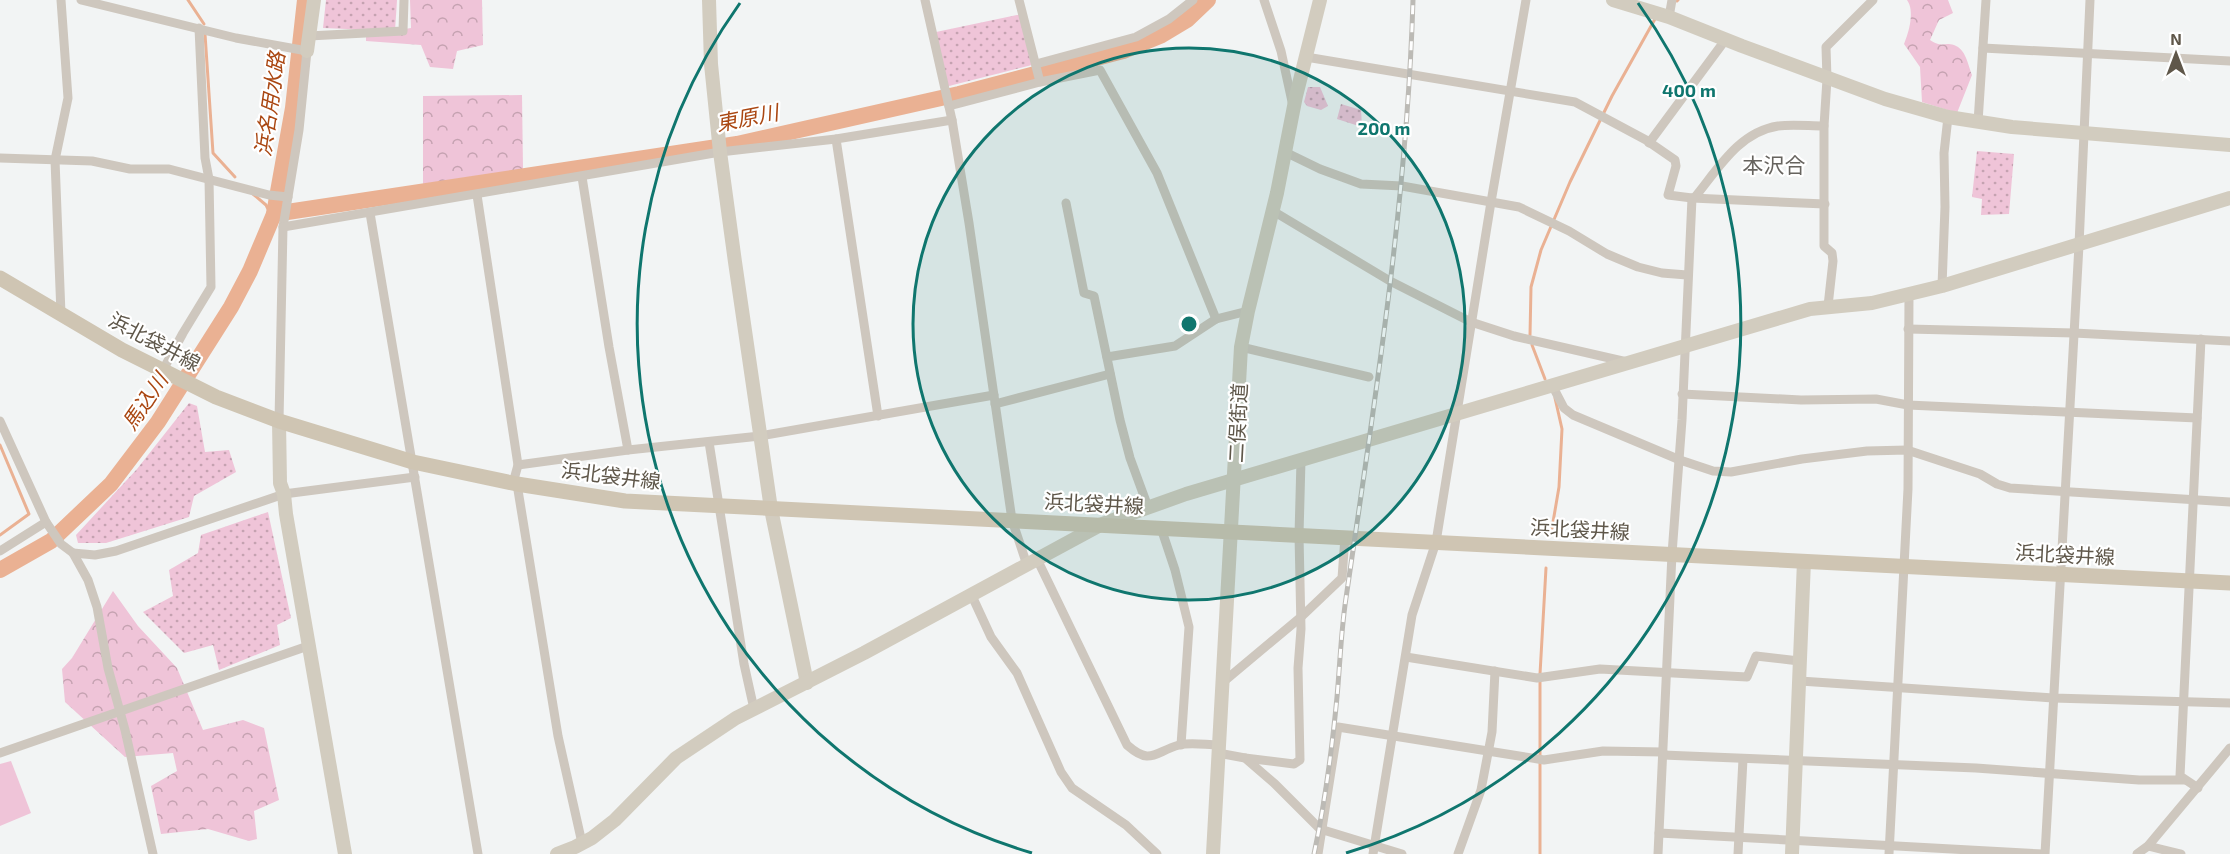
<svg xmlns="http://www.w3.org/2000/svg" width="2230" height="854" viewBox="0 0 2230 854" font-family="'Exo 2','Noto Sans JP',sans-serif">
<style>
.grass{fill:url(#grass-dots)}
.forest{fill:url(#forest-crowns)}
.pitch{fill:#efc4d8}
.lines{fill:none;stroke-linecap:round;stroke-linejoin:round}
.stream{stroke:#eab193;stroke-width:3}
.river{stroke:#eab193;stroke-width:16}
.street{stroke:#cec7be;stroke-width:9}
.secondary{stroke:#d2ccbf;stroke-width:14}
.primary{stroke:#cfc5b3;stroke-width:15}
.rail-casing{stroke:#bcbab5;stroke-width:5}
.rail{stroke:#fff;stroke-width:3;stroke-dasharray:9;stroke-linecap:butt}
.ring{fill:none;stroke:#0f766e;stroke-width:3}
.labels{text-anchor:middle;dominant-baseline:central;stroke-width:4.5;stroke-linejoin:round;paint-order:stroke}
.street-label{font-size:20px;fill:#5f574a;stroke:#fff}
.water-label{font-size:21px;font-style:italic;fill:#aa4712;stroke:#fff}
.neighbourhood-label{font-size:21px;fill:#67645f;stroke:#fff}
.centre{fill:#0f766e;stroke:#fff;stroke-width:3}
.ring-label{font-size:18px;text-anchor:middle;font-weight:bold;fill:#0f766e;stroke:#fff;stroke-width:4.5;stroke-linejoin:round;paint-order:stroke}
</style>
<defs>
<pattern id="grass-dots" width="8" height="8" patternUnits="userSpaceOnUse" patternTransform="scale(1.5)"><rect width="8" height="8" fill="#efc4d8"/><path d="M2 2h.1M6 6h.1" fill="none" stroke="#c5a2b1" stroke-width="1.8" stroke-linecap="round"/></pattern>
<pattern id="forest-crowns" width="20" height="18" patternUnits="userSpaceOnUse" patternTransform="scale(1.5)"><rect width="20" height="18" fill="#efc4d8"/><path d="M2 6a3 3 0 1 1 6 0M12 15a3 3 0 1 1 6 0" fill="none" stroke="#c5a2b1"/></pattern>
</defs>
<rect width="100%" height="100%" fill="#f2f4f4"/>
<!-- grass -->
<g class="grass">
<path d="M326 0H397L395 31 323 28Z"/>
<path d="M1022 14 1036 64 945 87 936 32Z"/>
<path d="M1308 87H1320L1328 106 1321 110 1307 106 1304 102Z"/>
<path d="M1341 104 1361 110 1362 127 1337 119Z"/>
<path d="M1977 151 2014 154 2009 214 1981 215 1982 199 1972 197Z"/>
<path d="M189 403 197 406 205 452 229 450 236 472 194 496 189 517 106 543H78L76 535 137 469Z"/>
<path d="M268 512 291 618 277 625 280 645 219 670 213 645 184 653 143 612 173 596 169 570 198 553 201 535Z"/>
</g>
<!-- forest -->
<g class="forest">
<path d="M410 0H482L483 45 457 51 453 69 430 67 421 45 366 41V35L411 28Z"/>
<path d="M1907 0H1948L1953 13 1939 20 1930 40C1942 48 1943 42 1954 45 1966 49 1968 65 1972 75L1957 113 1922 102 1920 67 1904 44C1909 32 1915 11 1907 0Z"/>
<path d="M522 95 523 169 423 184V96Z"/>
<path d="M113 591 138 626 177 668 203 730 243 720 264 728 279 800 254 811 257 839 249 841 208 829 161 834 151 786 177 771 173 753 125 757 65 702 62 669 72 658Z"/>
</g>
<!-- pitch -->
<path class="pitch" d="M11 761 31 813 0 826V764Z"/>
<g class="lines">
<!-- stream -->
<g class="stream">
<path d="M188 0 204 24"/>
<path d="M1677 1 1678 0"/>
<path d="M205 34 213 153 235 177"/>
<path d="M253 194 266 205 270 213 274 214"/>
<path d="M1530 335 1531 287 1541 250 1570 182 1612 96 1655 19"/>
<path d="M1532 345 1545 379"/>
<path d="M0 445 29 514 0 535"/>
<path d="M1552 528 1559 487 1562 429 1555 398"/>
<path d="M1540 674 1546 568"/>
<path d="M1540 681V854"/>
</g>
<!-- river -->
<g class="river">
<path d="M274 214 737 144 959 94 1123 51 1162 35 1187 20 1208 0"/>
<path d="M0 570 51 541 111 484 158 422 231 307 250 271 274 214 293 108 305 0"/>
</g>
<!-- street -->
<g class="street">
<path d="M81 0 236 38 307 51 299 130 283 227 279 421"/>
<path d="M925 0 952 120 969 223 1012 520 1027 565"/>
<path d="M1019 0 1040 82"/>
<path d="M1264 0 1281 51 1293 106"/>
<path d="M1669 17 1672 0"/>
<path d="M309 36 403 31 404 0"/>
<path d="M1983 48 2230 61"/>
<path d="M1306 57 1575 102 1646 140 1675 160 1676 166 1668 195 1692 198 1825 204"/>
<path d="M1036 64 1136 37 1169 19 1193 0"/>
<path d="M949 106 1040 82 1100 70 1157 173 1216 319"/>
<path d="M1978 122 1986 0"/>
<path d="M836 139 878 416"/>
<path d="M1649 143 1726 39"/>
<path d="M1285 152 1320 169 1361 184 1402 186 1519 207 1569 231 1607 254 1638 267 1662 273 1687 275"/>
<path d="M0 158 92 161 130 169H169L269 195 288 197"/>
<path d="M582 177 609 347 628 450"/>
<path d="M477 195 518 465 513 483"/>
<path d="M1695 197C1718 169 1739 132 1778 126 1792 124 1809 126 1824 126"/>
<path d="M1066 203 1084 293 1094 296 1120 420 1130 458 1148 507"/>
<path d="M1273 211 1390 281 1471 322 1514 336 1627 362"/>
<path d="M370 213 478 854"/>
<path d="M283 227 720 152 836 139 952 120"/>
<path d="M1942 286 1945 207 1944 153 1948 117"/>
<path d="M1828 306 1833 261 1832 253 1824 246V126L1827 79 1826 47 1873 0"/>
<path d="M61 314 55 160 68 98 61 0"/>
<path d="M1908 329 2074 333 2230 341"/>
<path d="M1241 347 1369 377"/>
<path d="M1107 357 1175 346 1216 319 1248 311"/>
<path d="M163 370 183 333 211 287 209 179 205 158 199 28"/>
<path d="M1552 385 1564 408 1573 415 1680 460 1713 471 1731 472 1802 459 1867 451 1907 450 1980 474 1997 484 2010 488 2230 502"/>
<path d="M1682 394 1801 400 1876 399 1908 405 2197 418"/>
<path d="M995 404 1110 374"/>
<path d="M0 421 46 522 61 544 73 553 88 580 97 607 108 668 125 730 153 854"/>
<path d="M709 442 744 664 754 709"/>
<path d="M518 465 628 450 760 436 994 395"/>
<path d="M517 484 558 736 582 843"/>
<path d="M1161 528 1175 570 1189 627 1181 745"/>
<path d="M0 551 46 522"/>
<path d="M73 553 95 555 116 551 284 494 415 477"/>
<path d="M1037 559 1127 745C1151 766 1154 752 1179 745 1191 742 1206 745 1218 745"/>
<path d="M972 596 991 637 1017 673 1061 772 1072 788 1126 825 1157 854"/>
<path d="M1406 657 1537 678 1600 669 1747 677 1756 656 1799 661"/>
<path d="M1800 681 2053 698 2230 703"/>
<path d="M1222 683 1301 617 1342 578 1345 537"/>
<path d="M0 753 308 646"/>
<path d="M1218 753 1245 758 1275 784 1320 829 1402 854"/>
<path d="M1663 755 1976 768 2139 780H2184"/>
<path d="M1245 758 1294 764 1300 760 1298 668 1301 629 1299 535 1301 460"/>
<path d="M2198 788 2180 776 2201 339"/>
<path d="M1659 833 2043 854"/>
<path d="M2148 846 2181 854"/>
<path d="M1318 854 1338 727 1544 760 1603 751 1663 752"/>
<path d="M1373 854 1412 615 1436 542 1491 202 1526 0"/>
<path d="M1458 854 1481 790 1492 732 1495 671"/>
<path d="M1658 854 1672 554 1682 420 1692 198"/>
<path d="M1738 854 1743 759"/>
<path d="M1889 854 1908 489 1909 294"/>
<path d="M2045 854 2079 245 2090 0"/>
<path d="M2137 854 2148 846 2230 748"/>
</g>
<!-- secondary -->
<g class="secondary">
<path d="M709 0 711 64 720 152 735 262 771 509 807 683"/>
<path d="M1613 0 1669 17 1742 46 1885 99 1948 117 2012 127 2230 145"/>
<path d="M307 51 314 0"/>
<path d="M279 421 280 483 284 494 286 514 345 854"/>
<path d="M557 854 575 847 592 838 615 820 676 758 736 718 864 653 1102 524 1186 494 1810 309 1872 303 1942 286 2230 198"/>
<path d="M1213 854 1241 347 1248 311 1277 193 1296 96 1320 0"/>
<path d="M1792 854 1804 561"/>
</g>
<!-- primary -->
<path class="primary" d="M0 278 122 350 216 397 279 421 413 462 517 484 625 501 2230 583"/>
<!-- rail casing -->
<g class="rail-casing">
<path id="rail" d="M1314 854C1325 803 1332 749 1337 697 1340 664 1341 631 1346 598 1375 399 1407 201 1413 0"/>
</g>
<!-- rail -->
<use href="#rail" class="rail"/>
</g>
<!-- distance rings -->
<circle cx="1189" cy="324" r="276" fill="#0f766e" fill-opacity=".12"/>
<g class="ring">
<circle cx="1189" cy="324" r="276"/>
<path d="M1032 853A552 552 0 0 1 740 3M1638 3A552 552 0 0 1 1346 853"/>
</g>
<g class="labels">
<!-- street labels -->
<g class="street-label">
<text transform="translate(155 341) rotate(28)">浜北袋井線</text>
<text transform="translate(1237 423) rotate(-87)">二俣街道</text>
<text transform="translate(611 475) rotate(7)">浜北袋井線</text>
<text transform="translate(1094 503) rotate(3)">浜北袋井線</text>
<text transform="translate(1580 529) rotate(3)">浜北袋井線</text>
<text transform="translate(2065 554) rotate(3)">浜北袋井線</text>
</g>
<!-- water labels -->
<g class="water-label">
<text transform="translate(269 104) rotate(-82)">浜名用水路</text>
<text transform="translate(747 117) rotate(-11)">東原川</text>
<text transform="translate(144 401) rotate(-56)">馬込川</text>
</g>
<!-- neighbourhood labels -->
<g class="neighbourhood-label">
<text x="1774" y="164">本沢合</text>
</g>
</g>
<circle cx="1189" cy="324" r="9" class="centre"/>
<g class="ring-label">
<text x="1689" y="97">400 m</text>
<text x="1384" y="135">200 m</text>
</g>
<!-- north arrow -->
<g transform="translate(2176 54)" stroke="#ffffff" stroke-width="4.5" paint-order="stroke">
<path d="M0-4.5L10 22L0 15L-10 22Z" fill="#5f574a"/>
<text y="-9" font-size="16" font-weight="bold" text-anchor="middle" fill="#5f574a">N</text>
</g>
</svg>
